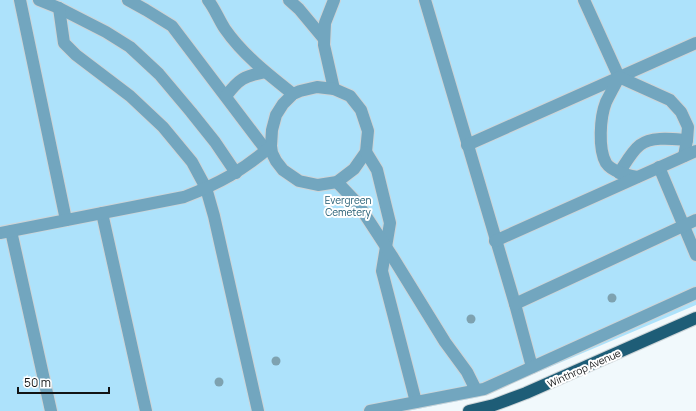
<svg xmlns="http://www.w3.org/2000/svg" width="696" height="411" viewBox="0 0 696 411" font-family="Manrope,sans-serif">
<style>
.green{fill:#ade2fb}
.lines{fill:none;stroke-linecap:round;stroke-linejoin:round}
.minor-casing{stroke:#cdd4d7;stroke-width:14}
.major-casing{stroke:#cdd4d7;stroke-width:14}
.minor{stroke:#72a6bf;stroke-width:12}
.major{stroke:#1e5d77;stroke-width:12}
.tree{fill:#7ea2b0}
.labels{text-anchor:middle;dominant-baseline:central;stroke-width:4;stroke-linejoin:round;paint-order:stroke}
.park-label{font-size:10px;fill:#205a71;stroke:#fff}
.street-label{font-size:10px;fill:#121415;stroke:#fff}
</style>
<rect width="100%" height="100%" fill="#f1f9fc"/>
<!-- green -->
<path class="green" d="M0 0H696V305L479 397 407 411H0Z"/>
<g class="lines">
<!-- minor casing -->
<g class="minor-casing">
<g id="minor">
<path d="M20 0 66 220"/>
<path d="M39 0 59 8 106 32 130 47 159 74 191 112 215 142 236 173"/>
<path d="M128 0 146 10 172 26 266 150"/>
<path d="M208 0C215 9 219 20 225 29 243 55 269 75 293 94"/>
<path d="M289 0 299 9 324 39"/>
<path d="M334 0 325 23 324 45 334 89"/>
<path d="M425 0 515 304 532 367"/>
<path d="M584 0 619 77"/>
<path d="M59 8 64 43 76 55 130 96 163 127 192 162 206 188 214 216 258 411"/>
<path d="M317 87 334 89 350 96 361 110 368 131 366 152 354 169 337 182 318 185 299 181 283 170 276 161 272 153 271 146 272 130 276 115 283 104 293 94 300 91Z"/>
<path d="M226 96C239 79 244 76 265 72"/>
<path d="M467 145 696 43"/>
<path d="M366 152 377 170 390 223 382 271 416 402"/>
<path d="M659 167 696 255"/>
<path d="M619 173C625 164 632 151 640 145 652 136 673 139 687 140"/>
<path d="M637 177C627 175 612 172 606 163 598 149 600 117 606 102 610 94 615 85 619 77L670 100 681 112 688 127 687 140 684 156"/>
<path d="M337 182 358 204 392 256 445 342 467 372 476 390"/>
<path d="M102 213 146 411"/>
<path d="M11 231 51 411"/>
<path d="M0 233 184 197C218 184 244 170 271 146"/>
<path d="M495 241 696 151"/>
<path d="M515 304 696 220"/>
<path d="M370 411 484 389 696 293"/>
</g>
</g>
<!-- major casing -->
<g class="major-casing">
<path id="major" d="M469 411 494 405 526 393 696 318"/>
</g>
<!-- minor -->
<use href="#minor" class="minor"/>
<!-- major -->
<use href="#major" class="major"/>
</g>
<!-- trees -->
<g class="tree">
<circle cx="612" cy="298" r="4.5"/>
<circle cx="471" cy="319" r="4.5"/>
<circle cx="276" cy="361" r="4.5"/>
<circle cx="219" cy="382" r="4.5"/>
</g>
<g class="labels">
<!-- park labels -->
<g class="park-label">
<text x="348" y="200">Evergreen<tspan x="348" dy="12">Cemetery</tspan></text>
</g>
<!-- street labels -->
<g class="street-label">
<text transform="translate(584 368) rotate(-24)">Winthrop Avenue</text>
</g>
</g>
<!-- scale -->
<path d="M18 387v6h91v-6" fill="none" stroke="#121415" stroke-width="2"/>
<text x="24" y="387" font-size="12" fill="#121415" stroke="#ffffff" stroke-width="3" paint-order="stroke">50 m</text>
</svg>
